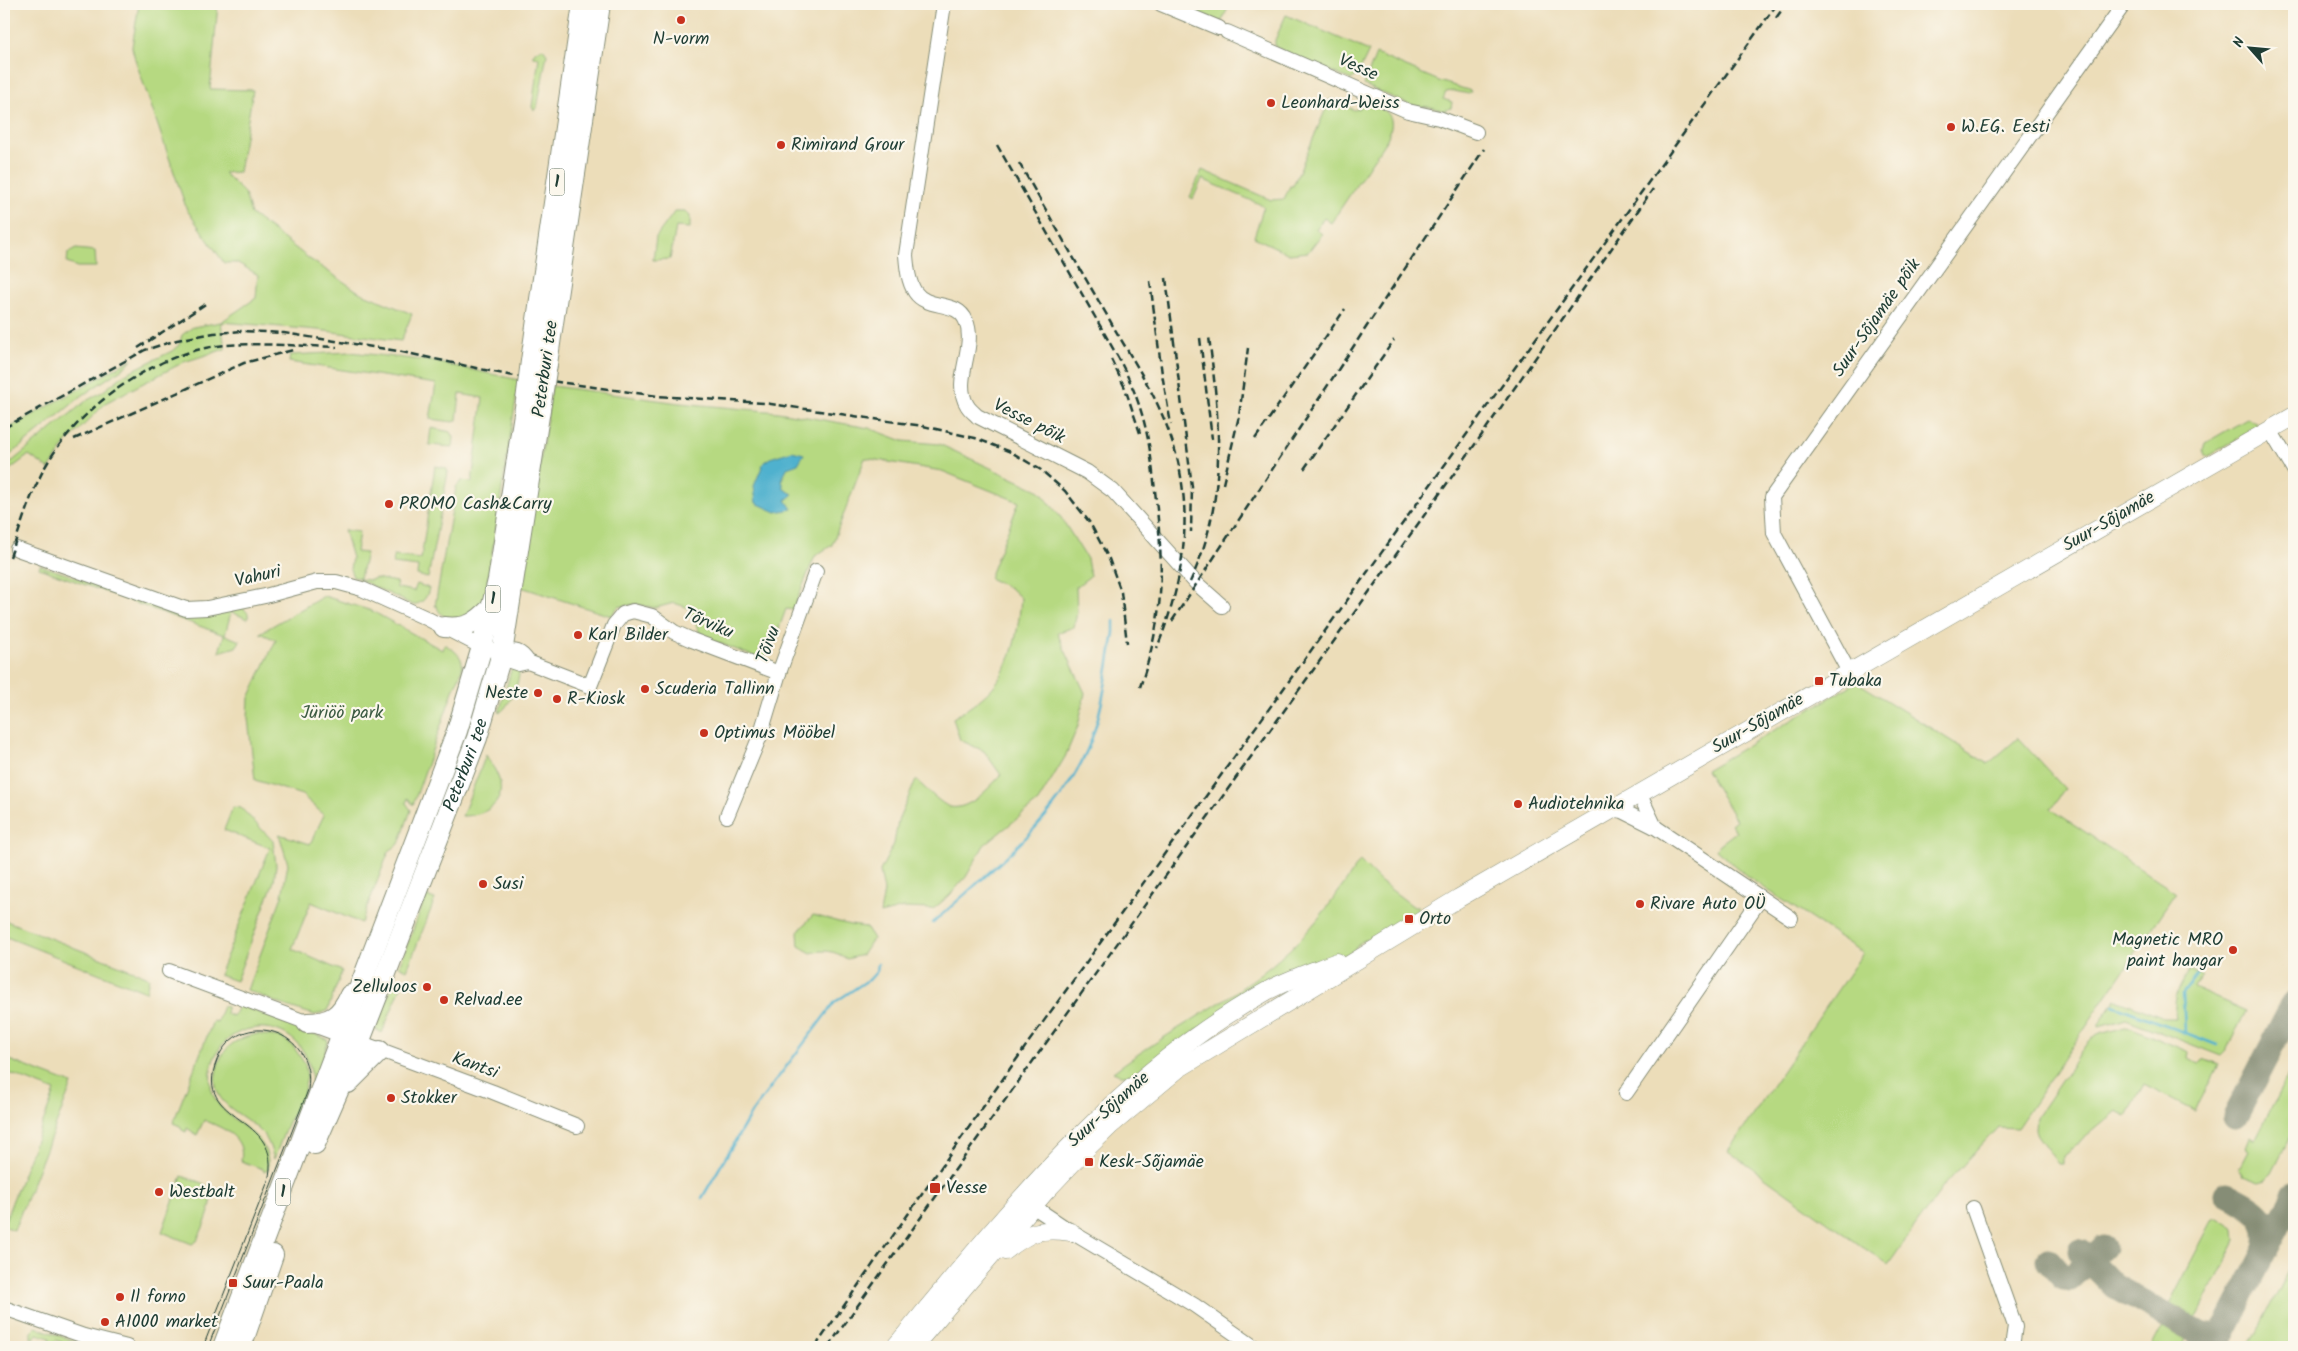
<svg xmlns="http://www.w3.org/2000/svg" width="2298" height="1351" viewBox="0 0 2298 1351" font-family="Kalam,sans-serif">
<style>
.green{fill:#b6d981;stroke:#6a8b5a}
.water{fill:#4fb1ce;stroke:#377781}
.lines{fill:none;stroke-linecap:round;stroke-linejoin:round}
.stream{stroke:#4fb1ce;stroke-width:2.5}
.taxiway{stroke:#868d76;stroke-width:25}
.minor-casing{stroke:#868d76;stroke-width:16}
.major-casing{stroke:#868d76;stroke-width:19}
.highway-casing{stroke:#868d76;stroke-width:22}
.minor{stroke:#fff;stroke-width:14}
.major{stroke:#fff;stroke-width:18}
.highway{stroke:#fff;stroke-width:20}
.tram{stroke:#1f3d34;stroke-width:1}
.rail{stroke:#1f3d34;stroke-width:2.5;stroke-dasharray:8 4;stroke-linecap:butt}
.highway-bridge-casing{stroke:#868d76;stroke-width:22;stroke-linecap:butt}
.highway-bridge{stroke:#fff;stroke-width:20}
.poi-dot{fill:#c8321e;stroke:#fbf7ec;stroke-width:2}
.labels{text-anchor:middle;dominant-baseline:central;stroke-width:4.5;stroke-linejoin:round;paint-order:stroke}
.shield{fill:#fbf7ec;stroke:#61756b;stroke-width:1}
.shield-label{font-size:16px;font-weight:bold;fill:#1f3d34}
.poi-label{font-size:18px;fill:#1f3d34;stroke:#fbf7ec;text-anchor:start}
.street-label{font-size:18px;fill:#1f3d34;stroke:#fbf7ec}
.park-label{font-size:18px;fill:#3d5c43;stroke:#fbf7ec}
</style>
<rect width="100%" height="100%" fill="#fbf7ec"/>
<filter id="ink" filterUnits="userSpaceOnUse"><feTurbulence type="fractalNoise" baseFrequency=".02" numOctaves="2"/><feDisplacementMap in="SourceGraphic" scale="10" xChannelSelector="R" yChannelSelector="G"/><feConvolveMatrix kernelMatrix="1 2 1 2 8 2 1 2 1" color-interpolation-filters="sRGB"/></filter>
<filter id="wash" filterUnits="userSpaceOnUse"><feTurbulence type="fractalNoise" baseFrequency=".0096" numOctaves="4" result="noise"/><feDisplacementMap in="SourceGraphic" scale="20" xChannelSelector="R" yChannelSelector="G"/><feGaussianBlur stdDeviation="1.12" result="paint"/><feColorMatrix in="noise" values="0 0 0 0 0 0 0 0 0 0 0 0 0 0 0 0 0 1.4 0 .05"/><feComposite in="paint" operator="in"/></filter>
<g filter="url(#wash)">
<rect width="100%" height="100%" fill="#ecddb9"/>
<!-- green -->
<g class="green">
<path d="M139 4H218L210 89 253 90 239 172 224 173 245 194 251 214 311 260 359 292 412 314 401 341 318 330 221 322 225 349 184 362 107 402 67 442 49 469 29 455 4 474V468L86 401 102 392 125 374 172 351 179 345 182 335 193 327 221 322 256 298 258 275 238 263H224L187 210 135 59 132 47Z"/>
<path d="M1172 4H1226L1225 6 1228 8 1220 25Z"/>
<path d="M1286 15 1369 51 1358 74 1351 80 1275 47V40Z"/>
<path d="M543 48 547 54 537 108 534 110 532 107 539 57 532 56 536 51Z"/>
<path d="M1376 54 1439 81 1471 91 1469 94 1454 91 1446 92 1443 99 1452 102 1451 108 1444 111 1431 107 1413 106 1364 85Z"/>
<path d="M1330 99 1354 110 1360 108 1364 100C1385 109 1399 114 1387 139L1331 223 1324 218 1316 229 1322 234 1308 252 1289 254 1254 237 1264 206 1202 179 1193 199 1190 197 1202 170 1271 200 1284 199 1290 186H1293Z"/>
<path d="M675 211H685L690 216V228L676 227 670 259 653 260 656 237Z"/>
<path d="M76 249 95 251 96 267H77L67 263 68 253Z"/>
<path d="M350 352 431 361 519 380 485 598 480 611 473 618C460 618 441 623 437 606H435L456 487 461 481 472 482 483 398 460 394 457 420 454 422 430 419 436 384 289 362 290 355Z"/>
<path d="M132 359 126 366 83 395 4 460V431Z"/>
<path d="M552 386 679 403 778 412 869 428 903 441 939 444 1040 491 1062 519 1087 559 1090 576 1076 587 1077 612 1074 627 1057 633 1085 693 1078 726 1065 757 1038 802 984 845 966 877 949 896 933 909 903 908 880 914 884 891 880 871 894 844 898 821 916 780C923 786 942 805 950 807 969 811 990 787 1001 775L984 751 960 740 953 718C970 708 993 692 1002 674 1015 652 1019 624 1021 598L1010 588 989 578 1019 502 942 471 865 458 832 545 815 556 793 610 786 609 773 645 767 655 758 658 701 636 689 608 674 603 655 608 636 604 618 607 611 616 521 587Z"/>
<path d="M2247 419 2256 422V428L2208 456 2205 455 2203 450 2205 443Z"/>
<path d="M431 428 451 432 454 437 453 447 429 445Z"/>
<path d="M435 466 446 468 448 472 428 578 417 575 418 567 393 564 394 556 421 559Z"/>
<path d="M344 530 359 532 356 552 366 553 360 578 353 577 350 569 352 558Z"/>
<path d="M40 565 180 613 242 607 248 613V619L231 612 225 635 240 641 236 647 219 652 224 635 39 568Z"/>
<path d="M375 578 396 582 397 588 414 591 417 584 429 588C427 598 423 603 413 605L358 579 371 580Z"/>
<path d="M324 596 372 611 442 650 444 644C468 658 465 666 454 688L413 805 408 798 406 803 411 810 399 844 389 851 361 923 311 902 292 949 342 971 327 1011 315 1015 280 1004 247 990 282 896 288 864 279 834 310 844 324 815 302 795 255 780 248 718 249 698 276 640 260 633Z"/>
<path d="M515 666 519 669C521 680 509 708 499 713L511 670Z"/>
<path d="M1857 682 1988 764 2018 738 2065 789 2051 809 2176 893 2017 1128 1998 1127 1943 1187 1888 1265 1728 1151 1863 953 1748 877 1716 850 1720 844 1736 832 1731 824 1736 820 1706 770Z"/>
<path d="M486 755C491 764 498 773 500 783 504 807 481 816 462 816Z"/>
<path d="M233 807 241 808 273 841 276 865 274 881 236 981 219 975 270 848 224 830Z"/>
<path d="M1360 861 1381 882 1414 907H1419L1417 912 1406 917 1389 932H1383L1361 942 1352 952 1325 963 1267 977 1253 991 1132 1075H1120L1113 1072C1170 1029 1237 999 1289 950 1317 924 1339 892 1360 861Z"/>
<path d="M426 896 435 899 407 970 399 966Z"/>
<path d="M813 915 850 925 866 927 873 939 862 955 847 959C835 951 825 949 811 953L799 946 798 932Z"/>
<path d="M4 920 146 976 149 978 146 992 4 936Z"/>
<path d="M2190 970 2202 976 2193 988 2246 1011 2226 1051 2221 1056 2126 1019 2099 1027V1024L2116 999 2164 1018H2176C2172 997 2179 988 2190 970Z"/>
<path d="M393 984 401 987 382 1033 375 1029Z"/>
<path d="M239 1005 327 1039 328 1042 312 1090C315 1010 219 1011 211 1071 203 1125 273 1121 268 1170L264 1172 263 1169 241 1161C246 1136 222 1128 204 1120L197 1135 187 1128 186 1132 182 1130 180 1126 173 1123 213 1021 217 1022 223 1006 227 1007 226 1014 233 1016Z"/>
<path d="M2125 1027 2132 1028 2189 1052 2188 1058 2199 1064 2203 1059 2219 1065 2195 1111 2144 1085 2127 1116 2117 1111 2063 1156V1164H2058L2037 1135 2035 1130 2036 1118 2089 1040 2100 1034Z"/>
<path d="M257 1034 281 1037 293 1046 305 1064 307 1076 302 1101 288 1122 274 1159C271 1150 269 1141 263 1134 243 1110 203 1106 219 1062 226 1044 239 1038 257 1034Z"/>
<path d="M4 1058 72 1084 14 1230 4 1226V1223L55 1091 4 1071Z"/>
<path d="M2294 1064V1129L2271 1174 2266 1180 2259 1182 2243 1176 2239 1169 2249 1150 2245 1147 2249 1137 2255 1140Z"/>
<path d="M182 1176C189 1179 198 1181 204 1184 222 1194 202 1228 197 1241L192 1244 162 1232Z"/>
<path d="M2218 1218 2235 1229 2236 1241 2198 1316 2192 1321 2168 1306 2213 1219Z"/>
<path d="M2294 1259V1347H2249Z"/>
<path d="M2165 1322 2186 1335 2182 1347H2152Z"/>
<path d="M36 1327 90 1347H74L56 1340 52 1346 49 1344 50 1338 37 1334 34 1338H31V1332Z"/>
</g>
<!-- water -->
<path class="water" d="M792 451 804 454 798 464 787 468 782 480 784 489 793 494 786 500 792 509 776 512 756 503 754 486 764 462 770 458Z"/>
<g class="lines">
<!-- stream -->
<g class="stream">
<path d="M933 923C990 870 1058 821 1088 748 1103 712 1107 671 1114 633V621"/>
<path d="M2113 1005 2217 1045"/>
<path d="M2185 1032 2183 993 2197 975"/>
<path d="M702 1198 752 1112 835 1002 871 978 877 971 878 964"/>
</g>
<!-- taxiway -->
<g class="taxiway">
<path d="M2235 1117 2294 1003"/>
<path d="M2227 1194C2253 1208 2273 1215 2266 1249"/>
<path d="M2080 1251 2114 1286 2202 1335 2216 1336 2224 1330"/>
<path d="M2048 1261 2063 1278 2070 1279 2103 1247"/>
<path d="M2217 1344 2294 1195"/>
</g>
</g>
</g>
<g filter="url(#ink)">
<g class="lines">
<!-- minor casing -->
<g class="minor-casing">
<g id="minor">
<path d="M944 4 906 255C907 267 908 281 915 292 928 311 957 299 966 321 977 347 952 380 967 405 969 409 974 413 977 416L1087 472 1113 491 1196 583 1222 606"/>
<path d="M1161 4 1219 28"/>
<path d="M1227 32 1408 111 1439 118 1476 132"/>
<path d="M2270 430 2294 470"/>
<path d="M17 549 186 609 207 608 265 596 317 582H336L362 589 426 618 482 647 502 653 510 661 519 664 528 662 590 686 614 625 623 614 633 611 652 616 674 632 692 640 779 673"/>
<path d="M502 653C515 649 521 651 528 662"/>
<path d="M1849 672 1774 533 1772 497 2124 4"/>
<path d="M1639 793 1655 827"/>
<path d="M1612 809 1623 811 1655 827 1791 918"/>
<path d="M727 816 760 736 779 673 816 571"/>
<path d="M169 971 493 1092 577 1126"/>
<path d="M1626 1093 1761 898"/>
<path d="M1025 1201 1073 1233 1194 1305 1254 1347"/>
<path d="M1973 1208 2015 1326 2012 1347"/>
<path d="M4 1308 84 1336 127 1347"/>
</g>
</g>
<!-- major casing -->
<g class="major-casing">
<g id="major">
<path d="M1005 1251C1031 1231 1039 1228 1071 1232"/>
<path d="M895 1347C1005 1215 1114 1076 1267 991 1289 979 1314 971 1337 962"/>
<path d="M913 1347 1045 1192 1082 1153 1111 1125 1178 1069 1459 898 2294 416"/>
</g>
</g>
<!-- highway casing -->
<g class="highway-casing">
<g id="highway">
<path d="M531 361 583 4"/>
<path d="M547 364 600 4"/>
<path d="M444 627C467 629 475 624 491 608"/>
<path d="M307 1023C331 1023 341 1015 350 995"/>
<path d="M348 1083 380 1051"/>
<path id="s1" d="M315 1144 359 1043 477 738 502 653 541 403"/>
<path d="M223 1347 457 731 482 647 498 580 526 401"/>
<path d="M241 1347 273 1255"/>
</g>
</g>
<!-- minor -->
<use href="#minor" class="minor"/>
<!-- major -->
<use href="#major" class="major"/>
<!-- highway -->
<use href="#highway" class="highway"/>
<!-- tram -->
<path class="tram" d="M203 1347 268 1181C285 1112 191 1125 217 1060 239 1006 317 1030 308 1090L208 1347"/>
<!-- rail -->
<g class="rail">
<path d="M1776 18 1786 4"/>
<path d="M997 145 1119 359C1146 410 1150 443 1156 500 1164 572 1164 617 1140 687"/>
<path d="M1019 163C1049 215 1078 266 1108 317 1125 348 1146 378 1160 410 1197 490 1189 568 1157 648"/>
<path d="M1166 278 1192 487 1191 532"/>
<path d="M1150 281 1162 374 1171 424"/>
<path d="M1200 338 1212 439"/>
<path d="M138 348 207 303"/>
<path d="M1111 359 1125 388 1140 433"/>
<path d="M4 428 145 350 177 340 214 333 243 331 284 333 398 351 508 375 658 396 764 403 923 426 975 438 1011 452 1041 470 1065 491 1090 523 1109 559 1121 592 1127 643"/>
<path d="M74 439 244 363 293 350"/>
<path d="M1255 439 1345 309"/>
<path d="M1304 469 1394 340"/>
<path d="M1223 484 1239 416 1248 348"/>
<path d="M10 557C19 532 27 504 39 479 69 413 154 350 227 345 263 343 301 346 337 347"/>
<path d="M1190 582C1228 501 1220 423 1209 337"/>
<path d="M1172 621 1484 149"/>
<path d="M815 1347 1028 1043 1777 4"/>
<path d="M828 1347 1481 436 1653 189"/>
</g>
<!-- highway-bridge casing -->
<g class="highway-bridge-casing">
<g id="highway-bridge">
<path d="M526 401 531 361"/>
<path d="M541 403 547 364"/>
</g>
</g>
<!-- highway-bridge -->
<use href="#highway-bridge" class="highway-bridge"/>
</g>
</g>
<!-- markers -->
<g class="poi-dot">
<circle cx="681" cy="20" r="5"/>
<circle cx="1271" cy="103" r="5"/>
<circle cx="1951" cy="127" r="5"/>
<circle cx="781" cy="145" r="5"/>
<circle cx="389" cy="504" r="5"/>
<circle cx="578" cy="635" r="5"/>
<rect x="1814" y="676" width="10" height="10" rx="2.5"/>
<circle cx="645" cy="689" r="5"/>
<circle cx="538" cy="693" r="5"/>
<circle cx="557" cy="699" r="5"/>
<circle cx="704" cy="733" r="5"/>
<circle cx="1518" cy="804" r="5"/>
<circle cx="483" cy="884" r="5"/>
<circle cx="1640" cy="904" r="5"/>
<rect x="1404" y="914" width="10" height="10" rx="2.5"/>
<circle cx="2233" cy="950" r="5"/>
<circle cx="427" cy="987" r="5"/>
<circle cx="444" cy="1000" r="5"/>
<circle cx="391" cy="1098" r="5"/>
<rect x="1084" y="1157" width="10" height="10" rx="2.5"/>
<rect x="929" y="1182" width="12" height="12" rx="2.5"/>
<circle cx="159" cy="1192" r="5"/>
<rect x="228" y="1278" width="10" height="10" rx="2.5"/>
<circle cx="120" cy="1297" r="5"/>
<circle cx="105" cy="1322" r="5"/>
</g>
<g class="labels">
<!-- shield labels -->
<g class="shield">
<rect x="549.5" y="168.5" width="15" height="27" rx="4"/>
<rect x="485.5" y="585.5" width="15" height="27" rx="4"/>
<rect x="275.5" y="1178.5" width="15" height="27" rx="4"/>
</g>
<g class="shield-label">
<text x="557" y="182">1</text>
<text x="493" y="599">1</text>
<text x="283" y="1192">1</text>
</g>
<!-- poi labels -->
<g class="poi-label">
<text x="681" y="39" text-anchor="middle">N-vorm</text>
<text x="1281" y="103">Leonhard-Weiss</text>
<text x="1961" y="127">W.EG. Eesti</text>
<text x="791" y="145">Rimirand Grour</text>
<text x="399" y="504">PROMO Cash&amp;Carry</text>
<text x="588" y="635">Karl Bilder</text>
<text x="1829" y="681">Tubaka</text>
<text x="655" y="689">Scuderia Tallinn</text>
<text x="528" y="693" text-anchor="end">Neste</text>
<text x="567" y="699">R-Kiosk</text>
<text x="714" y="733">Optimus Mööbel</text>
<text x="1528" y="804">Audiotehnika</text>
<text x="493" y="884">Susi</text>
<text x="1650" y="904">Rivare Auto OÜ</text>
<text x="1419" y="919">Orto</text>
<text x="2223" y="940" text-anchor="end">Magnetic MRO<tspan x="2223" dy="21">paint hangar</tspan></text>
<text x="417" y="987" text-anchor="end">Zelluloos</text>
<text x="454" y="1000">Relvad.ee</text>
<text x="401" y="1098">Stokker</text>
<text x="1099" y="1162">Kesk-Sõjamäe</text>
<text x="946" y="1188">Vesse</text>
<text x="169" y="1192">Westbalt</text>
<text x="243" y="1283">Suur-Paala</text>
<text x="130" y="1297">Il forno</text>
<text x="115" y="1322">A1000 market</text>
</g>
<!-- street labels -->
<g class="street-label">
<text transform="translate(1358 68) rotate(24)">Vesse</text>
<text transform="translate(1877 318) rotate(-55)">Suur-Sõjamäe põik</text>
<text transform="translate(546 369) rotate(-82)">Peterburi tee</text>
<text transform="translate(1029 422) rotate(27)">Vesse põik</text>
<text transform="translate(2109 522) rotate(-30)">Suur-Sõjamäe</text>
<text transform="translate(258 577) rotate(-13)">Vahuri</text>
<text transform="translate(708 624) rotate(23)">Tõrviku</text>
<text transform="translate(769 645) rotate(-70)">Tõivu</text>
<text transform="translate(1758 724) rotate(-30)">Suur-Sõjamäe</text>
<text stroke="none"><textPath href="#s1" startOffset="408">Peterburi tee</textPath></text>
<text transform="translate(475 1066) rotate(20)">Kantsi</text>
<text transform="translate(1109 1110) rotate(-42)">Suur-Sõjamäe</text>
</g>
<!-- park labels -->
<g class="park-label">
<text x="342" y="713">Jüriöö park</text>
</g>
</g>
<!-- margin -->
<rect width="2298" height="1351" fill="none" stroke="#fbf7ec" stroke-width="20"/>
<!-- north arrow -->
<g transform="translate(2250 48) rotate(297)" stroke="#fbf7ec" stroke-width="4" paint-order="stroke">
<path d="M0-4L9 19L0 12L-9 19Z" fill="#1f3d34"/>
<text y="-8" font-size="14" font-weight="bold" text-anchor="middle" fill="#1f3d34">N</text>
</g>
</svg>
